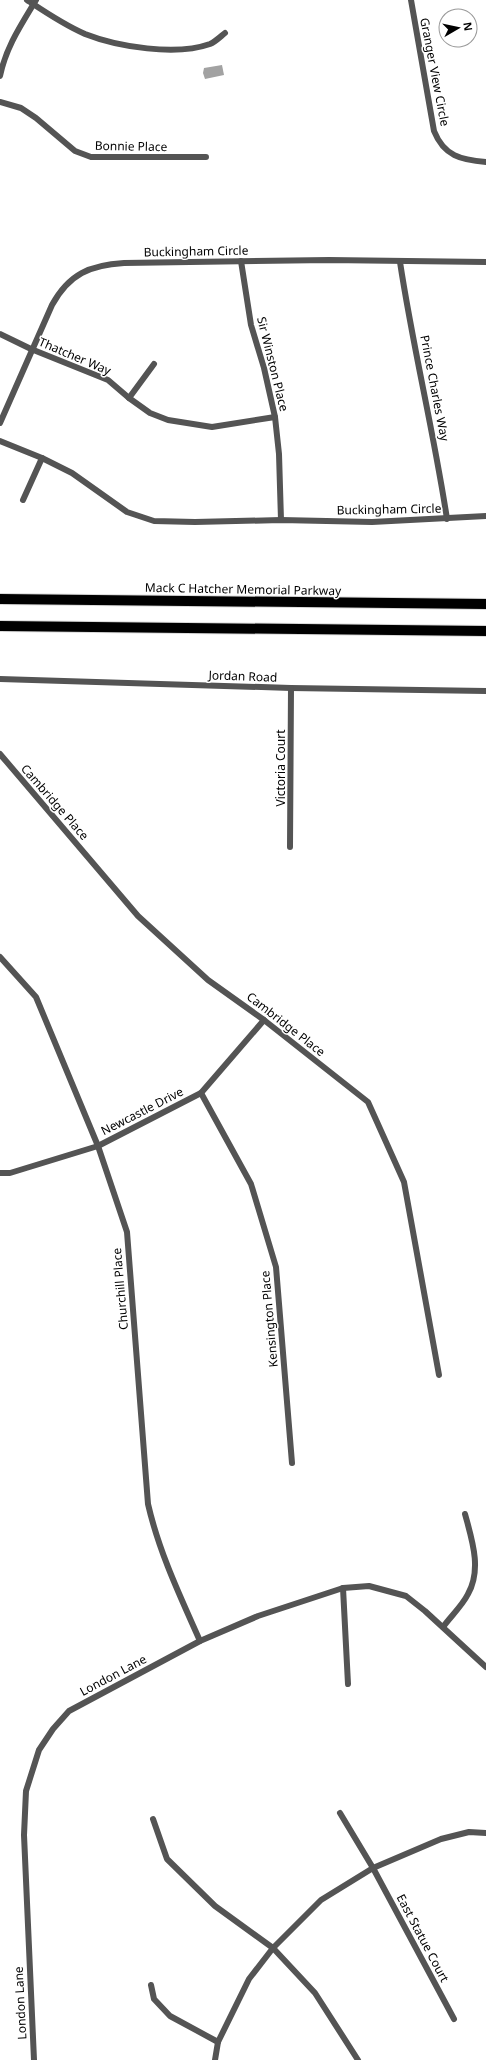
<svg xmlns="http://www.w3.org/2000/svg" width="486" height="2060" viewBox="0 0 486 2060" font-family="'Noto Sans',sans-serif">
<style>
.water{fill:#a2a2a2}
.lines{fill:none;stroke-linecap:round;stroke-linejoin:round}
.trunk-casing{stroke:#dbdbdb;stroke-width:12}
.minor{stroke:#545454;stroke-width:6}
.trunk{stroke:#000;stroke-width:10}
.labels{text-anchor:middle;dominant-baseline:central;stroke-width:3;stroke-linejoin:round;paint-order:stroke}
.street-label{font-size:12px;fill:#000;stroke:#fff}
</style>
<rect width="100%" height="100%" fill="#fff"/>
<!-- water -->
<path class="water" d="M222 65 224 75 205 79 203 73 204 68Z"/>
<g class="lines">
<!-- trunk casing -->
<g class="trunk-casing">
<g id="trunk">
<path d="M0 599 486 604"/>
<path d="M0 626 486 631"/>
</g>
</g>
<!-- minor -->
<g class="minor">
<path d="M27 0C45 12 64 25 85 34 118 47 176 56 210 44 215 42 220 37 225 33"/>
<path d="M411 0 434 131C444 156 461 160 486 162"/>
<path d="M0 76C6 47 21 25 36 0"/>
<path d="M0 102 21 108 36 118 75 151 91 157H206"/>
<path d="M241 261 251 325 264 368 275 417 279 454 281 520"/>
<path d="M400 262C413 348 434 433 447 519"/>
<path d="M0 334 31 349 108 380 129 398 150 413 168 420 212 427 275 417"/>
<path d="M129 398 154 364"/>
<path d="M0 423 52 305C69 274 90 265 124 263L329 260 486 262"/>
<path d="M0 441 42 458 72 473 127 512 154 521 195 522 281 520 372 522 486 516"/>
<path d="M23 500 42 458"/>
<path d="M0 679 291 688 486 691"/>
<path d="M0 754 138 916 208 980 264 1020 368 1102 404 1182 439 1375"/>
<path d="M290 847 291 688"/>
<path d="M0 957 36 997 98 1146 127 1232 148 1504C159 1552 180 1596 200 1641"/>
<path d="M201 1093 251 1184 276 1267 292 1463"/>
<path d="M0 1173H10L98 1146 201 1093 264 1020"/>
<path d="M343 1588 348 1684"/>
<path d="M443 1627C451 1616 462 1606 468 1594 482 1569 472 1540 465 1514"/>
<path d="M340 1813 373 1868 454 2019"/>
<path d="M153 1819 167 1859 215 1906 273 1948 315 1993 358 2060"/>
<path d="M151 1985 154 1999 170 2016 218 2042"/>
<path d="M34 2060 24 1835 26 1791 39 1750 53 1729 69 1711 200 1641 258 1616 343 1588 369 1586 406 1596 425 1611 486 1667"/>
<path d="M215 2060 218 2042 249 1979 273 1948 321 1900 373 1868 441 1839 469 1832 486 1833"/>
</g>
<!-- trunk -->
<use href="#trunk" class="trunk"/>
</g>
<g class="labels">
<!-- street labels -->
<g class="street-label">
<text transform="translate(435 72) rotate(79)">Granger View Circle</text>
<text transform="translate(131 146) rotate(1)">Bonnie Place</text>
<text transform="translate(196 251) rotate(-1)">Buckingham Circle</text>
<text transform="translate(75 356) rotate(23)">Thatcher Way</text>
<text transform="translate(273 364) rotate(76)">Sir Winston Place</text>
<text transform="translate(435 388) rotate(79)">Prince Charles Way</text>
<text transform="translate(389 509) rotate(-1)">Buckingham Circle</text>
<text transform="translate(243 589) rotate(1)">Mack C Hatcher Memorial Parkway</text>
<text transform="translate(243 676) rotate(2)">Jordan Road</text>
<text transform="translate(280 768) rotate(-90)">Victoria Court</text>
<text transform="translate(55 802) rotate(49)">Cambridge Place</text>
<text transform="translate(286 1024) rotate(38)">Cambridge Place</text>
<text transform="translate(142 1111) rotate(-27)">Newcastle Drive</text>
<text transform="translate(120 1289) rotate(-95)">Churchill Place</text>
<text transform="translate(269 1319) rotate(-95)">Kensington Place</text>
<text transform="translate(113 1675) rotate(-28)">London Lane</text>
<text transform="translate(423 1938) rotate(62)">East Statue Court</text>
<text transform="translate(20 2003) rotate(-93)">London Lane</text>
</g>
</g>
<!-- north arrow -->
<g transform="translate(458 28) rotate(81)"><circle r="19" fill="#ffffff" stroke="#999999"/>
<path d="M0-3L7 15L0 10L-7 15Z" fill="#000000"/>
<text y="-6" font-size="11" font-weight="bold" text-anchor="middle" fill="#000000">N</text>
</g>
</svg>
